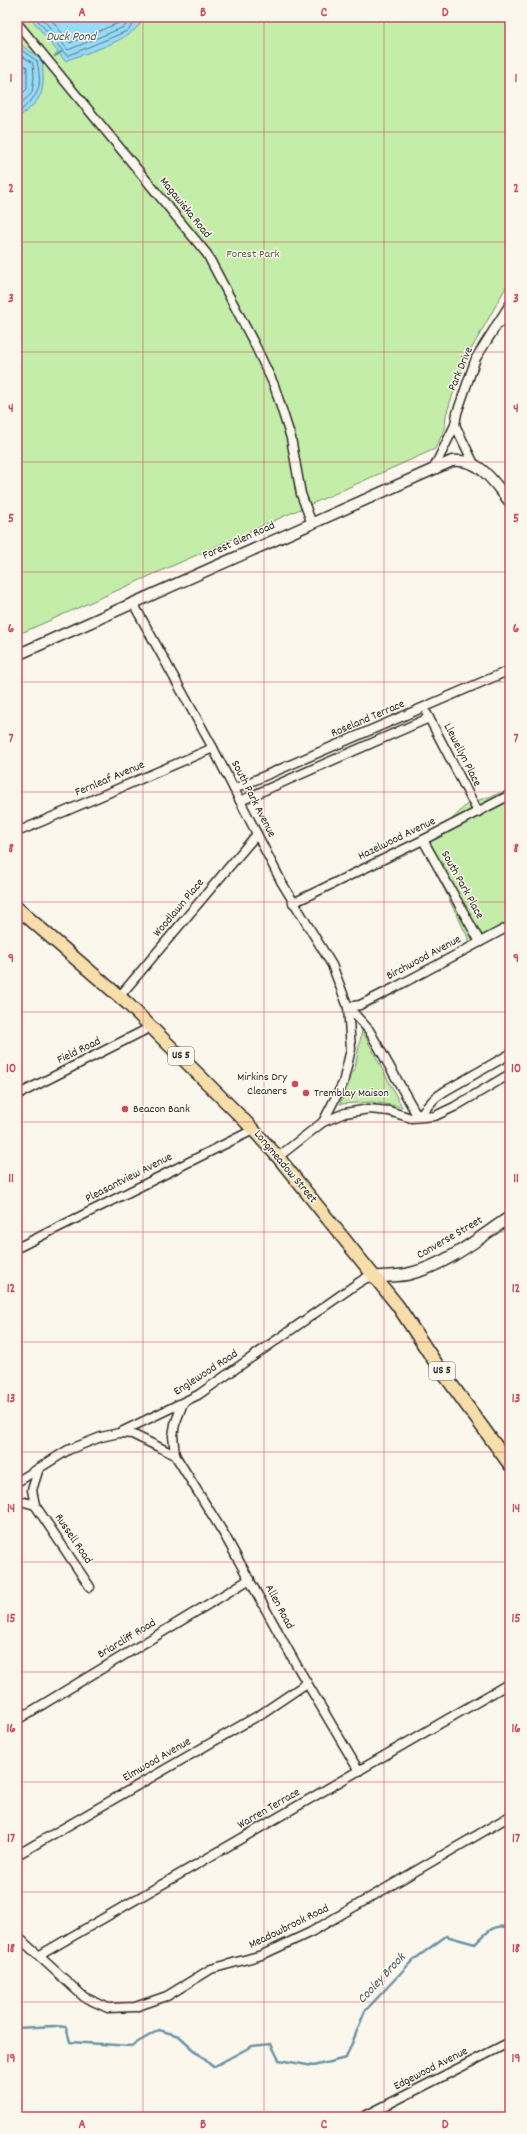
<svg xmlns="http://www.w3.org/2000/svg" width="527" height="2134" viewBox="0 0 527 2134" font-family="Dekko,sans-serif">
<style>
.green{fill:#c3eda9;stroke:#778c6a}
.water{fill:#96dcf8;stroke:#6b95a6}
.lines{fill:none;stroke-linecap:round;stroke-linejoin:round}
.shore{stroke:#56727d;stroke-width:1}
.stream{stroke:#6b95a6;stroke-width:2.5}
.minor-casing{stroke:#2b2b2b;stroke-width:11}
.tertiary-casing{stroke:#2b2b2b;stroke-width:13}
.secondary-casing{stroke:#2b2b2b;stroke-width:14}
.primary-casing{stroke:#2b2b2b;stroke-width:15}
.minor{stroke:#fbf7ec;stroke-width:8}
.tertiary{stroke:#fbf7ec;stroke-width:10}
.secondary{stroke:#fbf7ec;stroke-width:11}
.primary{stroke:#f8deab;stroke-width:12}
.grid{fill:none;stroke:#d1495b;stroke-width:1;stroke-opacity:0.55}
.poi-dot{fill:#d1495b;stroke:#fbf7ec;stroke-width:1.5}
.labels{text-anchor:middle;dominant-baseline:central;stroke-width:3;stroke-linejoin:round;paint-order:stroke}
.shield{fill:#fbf7ec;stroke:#696865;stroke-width:1}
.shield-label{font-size:11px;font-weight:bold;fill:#2b2b2b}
.street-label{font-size:12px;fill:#2b2b2b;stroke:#fbf7ec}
.park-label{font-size:12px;fill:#515c4a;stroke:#fbf7ec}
.poi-label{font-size:12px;fill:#2b2b2b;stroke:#fbf7ec;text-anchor:start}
.water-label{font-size:13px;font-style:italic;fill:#46575e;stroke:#fbf7ec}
.neatline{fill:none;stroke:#d1495b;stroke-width:1.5}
.grid-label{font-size:13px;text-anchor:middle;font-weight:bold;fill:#d1495b}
</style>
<rect width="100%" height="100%" fill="#fbf7ec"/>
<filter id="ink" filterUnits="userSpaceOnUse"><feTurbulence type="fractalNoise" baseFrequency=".025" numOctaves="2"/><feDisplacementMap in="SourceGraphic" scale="8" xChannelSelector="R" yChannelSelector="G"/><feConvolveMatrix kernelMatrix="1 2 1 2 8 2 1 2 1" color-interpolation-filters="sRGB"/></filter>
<g filter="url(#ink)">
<!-- green -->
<g class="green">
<path d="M17 17H510V280L463 364 446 415 445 429 435 449 17 635Z"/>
<path d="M510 790V926L470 942 424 848 467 804Z"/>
<path d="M362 1030 402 1107 372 1102 340 1104 355 1068Z"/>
</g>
<!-- water -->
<g class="water">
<path d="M30 17H144C136 40 87 52 65 61Z"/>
<path d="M17 42 42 60C45 92 44 99 17 118L19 63Z"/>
</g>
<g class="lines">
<!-- shore -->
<g class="shore">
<path d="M35 17 67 56 127 31 140 17"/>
<path d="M41 17 68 50 124 27 134 17"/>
<path d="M49 17 70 43 121 22 126 17"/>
<path d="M17 47 37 61C43 92 38 94 17 114"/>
<path d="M17 53 33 63 34 77 32 93 17 107"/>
<path d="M17 61 27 67V89L17 99"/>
</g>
<!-- stream -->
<g class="stream">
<path d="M55 56 61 52"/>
<path d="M17 2028 54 2026 66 2027 70 2042 131 2046 159 2030 179 2036 213 2067 252 2046 271 2044 279 2060 313 2066 346 2058 365 2011 412 1961 446 1936 475 1944C486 1934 493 1922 510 1928"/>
</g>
<!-- minor casing -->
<g class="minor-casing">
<g id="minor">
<path d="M17 23 207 254 254 343 274 385 291 438 301 494 312 524"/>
<path d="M497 324 510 319"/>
<path d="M455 425 473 462"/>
<path d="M434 468 455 425 457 413 476 358 510 304"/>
<path d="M133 603 213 748 282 883 332 965 348 1007 351 1049 343 1083 323 1122 278 1157"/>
<path d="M427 714 478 812"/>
<path d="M234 789 510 670"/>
<path d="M240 801 429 718"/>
<path d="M17 832 213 748"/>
<path d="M423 840 480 942"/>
<path d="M293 903 423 840 510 795"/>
<path d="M119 997 257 834"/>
<path d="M348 1007 360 1005 394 988 510 926"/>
<path d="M348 1007 369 1030 418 1117"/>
<path d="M17 1095 151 1027"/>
<path d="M418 1117 435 1098 445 1091 510 1054"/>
<path d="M323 1122 345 1113 369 1109 389 1111 411 1118 435 1116 454 1107 510 1074"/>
<path d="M17 1248 253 1130"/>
<path d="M183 1403 175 1424 173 1436 175 1455 224 1534 297 1666 359 1771"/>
<path d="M121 1433 132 1434 175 1455"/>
<path d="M17 1482 68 1450 101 1437 119 1433 198 1395 358 1283 366 1278 376 1277"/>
<path d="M17 1500 35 1505 90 1587"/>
<path d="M35 1505 32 1490 39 1468"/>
<path d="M17 1720 250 1579"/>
<path d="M17 1855 261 1714 307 1683"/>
<path d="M17 1936 84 1997 108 2008 135 2007 167 1996 211 1969 262 1955 311 1932 510 1816"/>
<path d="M40 1955 510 1683"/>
<path d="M363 2117 510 2042"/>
</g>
</g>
<!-- tertiary casing -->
<g class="tertiary-casing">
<path id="tertiary" d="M17 655 452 461C481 458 493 482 510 502"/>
</g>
<!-- secondary casing -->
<g class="secondary-casing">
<path id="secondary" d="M376 1277C388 1275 400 1277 412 1273 448 1264 480 1237 510 1217"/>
</g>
<!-- primary casing -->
<g class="primary-casing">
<path id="primary" d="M17 908 128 1004 246 1122 278 1157 398 1306 433 1359 510 1465"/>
</g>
<!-- minor -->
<use href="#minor" class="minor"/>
<!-- tertiary -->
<use href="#tertiary" class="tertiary"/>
<!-- secondary -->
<use href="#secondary" class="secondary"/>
<!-- primary -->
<use href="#primary" class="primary"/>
</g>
</g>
<!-- grid -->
<path class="grid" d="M143 17V2117M264 17V2117M384 17V2117M17 132H510M17 242H510M17 352H510M17 462H510M17 572H510M17 682H510M17 792H510M17 902H510M17 1012H510M17 1122H510M17 1232H510M17 1342H510M17 1452H510M17 1562H510M17 1672H510M17 1782H510M17 1892H510M17 2002H510"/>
<!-- markers -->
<g class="poi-dot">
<circle cx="295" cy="1084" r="4"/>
<circle cx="306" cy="1093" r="4"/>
<circle cx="125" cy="1109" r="4"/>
</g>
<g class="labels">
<!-- shield labels -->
<g class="shield">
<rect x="168" y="1047" width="26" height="18" rx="3"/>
<rect x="429" y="1362" width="26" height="18" rx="3"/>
</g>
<g class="shield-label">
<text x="181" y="1056">US 5</text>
<text x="442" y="1371">US 5</text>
</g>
<!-- street labels -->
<g class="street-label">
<text transform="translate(185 208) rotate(51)">Magawiska Road</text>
<text transform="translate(461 369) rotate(-67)">Park Drive</text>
<text transform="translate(239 541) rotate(-24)">Forest Glen Road</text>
<text transform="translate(368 719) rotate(-23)">Roseland Terrace</text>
<text transform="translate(462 755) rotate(63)">Llewellyn Place</text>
<text transform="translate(110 779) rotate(-23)">Fernleaf Avenue</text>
<text transform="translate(253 799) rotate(63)">South Park Avenue</text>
<text transform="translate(397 839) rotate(-26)">Hazelwood Avenue</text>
<text transform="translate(462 885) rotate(61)">South Park Place</text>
<text transform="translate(179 908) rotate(-50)">Woodlawn Place</text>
<text transform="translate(424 958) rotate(-28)">Birchwood Avenue</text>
<text transform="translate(79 1051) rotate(-26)">Field Road</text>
<text transform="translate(285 1167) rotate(50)">Longmeadow Street</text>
<text transform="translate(129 1178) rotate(-27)">Pleasantview Avenue</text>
<text transform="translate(450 1238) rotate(-30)">Converse Street</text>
<text transform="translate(206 1373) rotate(-33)">Englewood Road</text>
<text transform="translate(73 1539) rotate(56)">Russell Road</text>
<text transform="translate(279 1607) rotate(62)">Allen Road</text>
<text transform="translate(127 1639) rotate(-31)">Briarcliff Road</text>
<text transform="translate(157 1760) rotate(-30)">Elmwood Avenue</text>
<text transform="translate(269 1809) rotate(-30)">Warren Terrace</text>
<text transform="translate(289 1927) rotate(-26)">Meadowbrook Road</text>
<text transform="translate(431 2069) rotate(-27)">Edgewood Avenue</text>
</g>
<!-- park labels -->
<g class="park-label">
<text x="253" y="254">Forest Park</text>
</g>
<!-- poi labels -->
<g class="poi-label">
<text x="287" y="1077" text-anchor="end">Mirkins Dry<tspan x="287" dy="14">Cleaners</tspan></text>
<text x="314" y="1093">Tremblay Maison</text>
<text x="133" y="1109">Beacon Bank</text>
</g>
<!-- water labels -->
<g class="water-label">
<text x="71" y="37">Duck Pond</text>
<text transform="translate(382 1979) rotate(-47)">Cooley Brook</text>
</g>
</g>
<!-- margin -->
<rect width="527" height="2134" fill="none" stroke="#fbf7ec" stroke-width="44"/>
<rect x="22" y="22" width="483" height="2090" class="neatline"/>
<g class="grid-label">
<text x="82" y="16">A</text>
<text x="203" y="16">B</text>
<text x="324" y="16">C</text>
<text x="445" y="16">D</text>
<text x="11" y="82">1</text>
<text x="516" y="82">1</text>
<text x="11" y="192">2</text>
<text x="516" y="192">2</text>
<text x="11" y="302">3</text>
<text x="516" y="302">3</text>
<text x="11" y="412">4</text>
<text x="516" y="412">4</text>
<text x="11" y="522">5</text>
<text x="516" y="522">5</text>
<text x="11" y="632">6</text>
<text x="516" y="632">6</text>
<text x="11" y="742">7</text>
<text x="516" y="742">7</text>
<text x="11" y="852">8</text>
<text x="516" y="852">8</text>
<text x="11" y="962">9</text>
<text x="516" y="962">9</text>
<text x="11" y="1072">10</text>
<text x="516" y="1072">10</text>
<text x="11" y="1182">11</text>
<text x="516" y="1182">11</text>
<text x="11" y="1292">12</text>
<text x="516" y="1292">12</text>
<text x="11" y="1402">13</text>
<text x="516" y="1402">13</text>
<text x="11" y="1512">14</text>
<text x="516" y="1512">14</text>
<text x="11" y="1622">15</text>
<text x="516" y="1622">15</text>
<text x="11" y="1732">16</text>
<text x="516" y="1732">16</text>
<text x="11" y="1842">17</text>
<text x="516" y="1842">17</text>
<text x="11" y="1952">18</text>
<text x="516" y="1952">18</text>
<text x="11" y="2062">19</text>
<text x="516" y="2062">19</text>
<text x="82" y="2128">A</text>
<text x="203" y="2128">B</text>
<text x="324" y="2128">C</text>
<text x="445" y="2128">D</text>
</g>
</svg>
